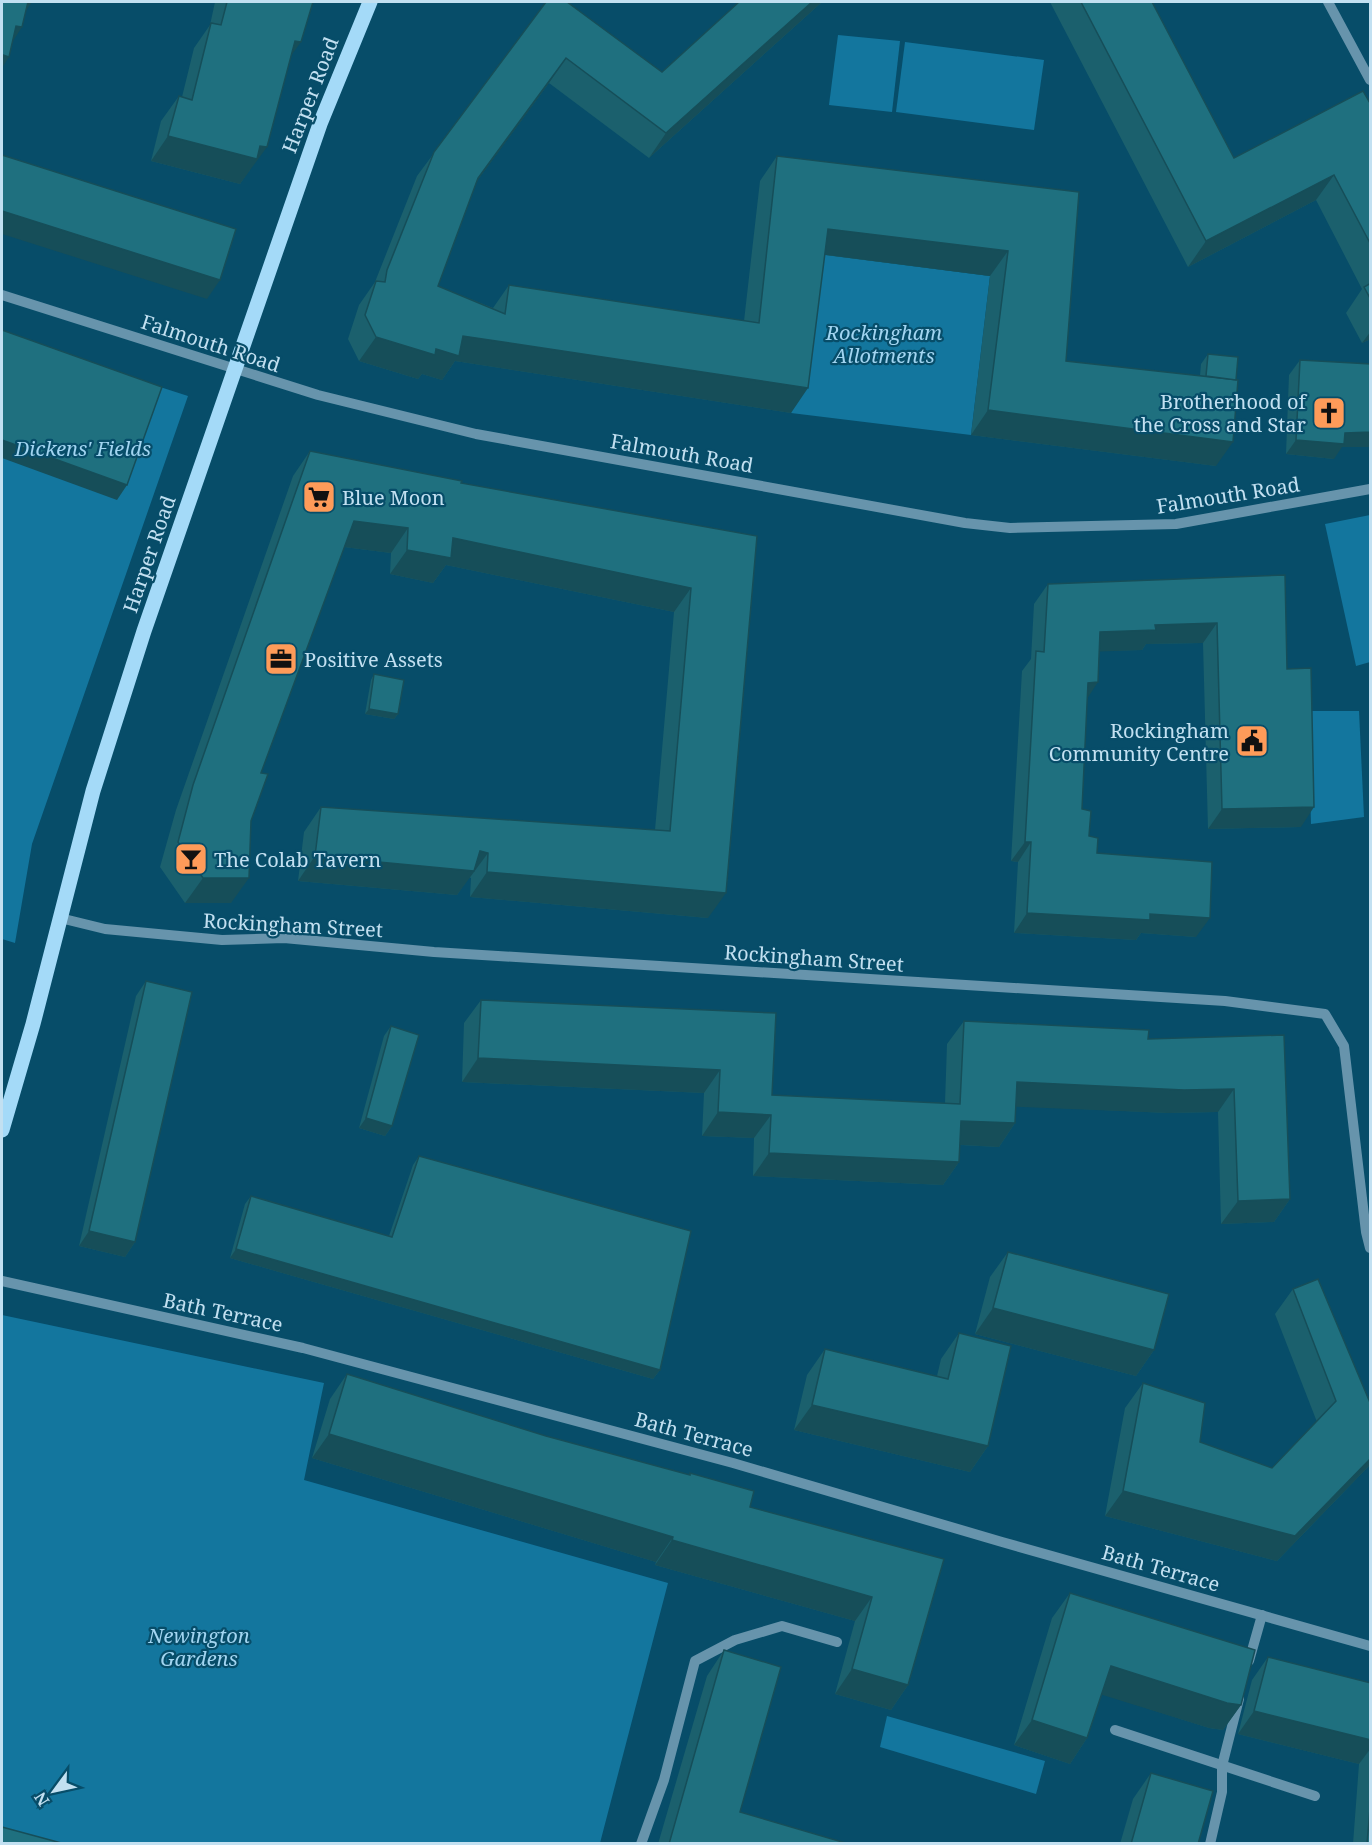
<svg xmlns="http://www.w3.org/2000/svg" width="1372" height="1845" viewBox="0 0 1372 1845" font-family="'Noto Serif',serif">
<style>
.green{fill:#13769e}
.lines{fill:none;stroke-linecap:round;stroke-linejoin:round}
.minor{stroke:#6794ac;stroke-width:10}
.major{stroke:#a4daf8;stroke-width:15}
.wall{fill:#1b606d}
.shaded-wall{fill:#164e59}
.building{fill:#1f707f;stroke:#164e59;stroke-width:1.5}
.labels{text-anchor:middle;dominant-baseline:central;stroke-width:4.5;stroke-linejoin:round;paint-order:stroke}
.street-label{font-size:20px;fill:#c2e0f1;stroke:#074d69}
.park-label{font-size:20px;font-style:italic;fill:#a2d5f1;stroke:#074d69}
.poi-label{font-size:20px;fill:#c2e0f1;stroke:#074d69;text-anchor:start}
</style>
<rect width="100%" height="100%" fill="#074d69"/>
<!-- green -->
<g class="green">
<path d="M838 35 900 41 892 112 829 105Z"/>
<path d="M905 42 1044 60 1034 130 896 112Z"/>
<path d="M811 253 990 276 971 435 791 413Z"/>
<path d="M2 336 188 396 32 844 15 943 2 939Z"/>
<path d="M1370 515V662L1356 666 1325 524Z"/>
<path d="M1308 711H1359L1364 817 1311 824Z"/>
<path d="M2 1315 324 1383 304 1480 668 1583 600 1843 42 1844 2 1832Z"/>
<path d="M887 1716 1045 1761 1036 1794 880 1747Z"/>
</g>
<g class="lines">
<!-- minor -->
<g class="minor">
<path d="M1328 2 1370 80"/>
<path d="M2 295 318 395 476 434 965 523 1010 528 1176 524 1370 489"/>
<path d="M60 918 105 929 222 940 284 938 434 952 1225 1001 1325 1014 1344 1046 1366 1232 1370 1248"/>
<path d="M2 1281 303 1348 733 1463 1002 1542 1370 1646"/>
<path d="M1249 1661 1262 1615"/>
<path d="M1115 1730 1315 1796"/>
<path d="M641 1844 664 1780 695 1661 735 1640 782 1626 837 1642"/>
<path d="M1210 1844 1222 1792V1766L1239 1699"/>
</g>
<!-- major -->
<path class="major" d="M2 1130 33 1024 93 791 144 631 320 124 370 2"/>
</g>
<!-- wall -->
<g class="wall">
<path d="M215 2H313L291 56 249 172H248L240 184 151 161 161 121 179 96 182 97 194 48 210 25Z"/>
<path d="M546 2 662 72 822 2 649 158 549 83 477 181 438 286 493 308 509 285 744 321 760 181 777 156 1079 192 1066 361 1200 376 1201 364 1208 354 1216 466 971 435 990 276 825 255 791 413 455 361 442 380 422 374 418 379 359 361 348 339 359 305 375 282 417 176Z"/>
<path d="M1050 2H1152L1234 158 1371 105V339L1362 343 1346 313 1362 289 1316 200 1188 267Z"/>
<path d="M1300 360 1334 459 1286 454 1289 375Z"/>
<path d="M310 451 461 483 757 536 708 918 470 897 471 878 469 877 457 895 298 881 304 832 321 807 655 830 674 612 446 565 433 583 390 574 391 553 344 547 261 773 231 903H185L160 867 176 810 293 476Z"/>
<path d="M1285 575 1287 669 1301 827 1208 829 1203 643 1146 644 1142 650 1100 651 1087 698 1082 809 1089 836 1097 853 1196 937 1141 933 1136 940 1014 933 1018 862 1011 861 1022 671 1031 659 1034 604 1048 584Z"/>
<path d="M374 674 398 714 394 719 365 714 371 680Z"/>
<path d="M146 981 135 1242 125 1257 79 1246 136 996Z"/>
<path d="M481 1000 776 1013 772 1095 945 1103 947 1044 964 1021 1148 1039 1284 1035 1290 1199 1274 1222 1221 1224 1218 1112 1168 1113 1016 1106 1015 1123 999 1147 960 1145 959 1162 943 1185 753 1176 754 1138 702 1136 704 1093 462 1082 464 1023Z"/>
<path d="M391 1026 392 1126 385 1136 359 1128 384 1036Z"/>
<path d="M419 1156 660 1370 653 1379 230 1258 245 1204 251 1196 389 1236 413 1165Z"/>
<path d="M1008 1252 1154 1350 1136 1376 975 1334 990 1277Z"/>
<path d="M1293 1289 1371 1405V1464L1368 1467 1277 1561 1105 1516 1125 1408 1143 1383 1200 1442 1272 1468 1317 1422 1275 1314Z"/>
<path d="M959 1333 988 1446 970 1472 794 1430 807 1375 825 1349 937 1376 941 1359Z"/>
<path d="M347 1374 546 1436 689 1475 690 1473 750 1507 944 1559 908 1685 891 1710 835 1694 855 1621 655 1565 656 1562 312 1458 330 1399Z"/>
<path d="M1070 1593 1241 1705 1223 1730 1209 1728 1102 1694 1087 1738 1070 1764 1014 1745 1052 1618Z"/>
<path d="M724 1650 740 1812 849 1844H658L707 1676Z"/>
<path d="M1268 1657 1371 1683V1844H1353L1359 1764 1238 1734 1252 1680Z"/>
<path d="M1151 1773 1198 1844H1120L1133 1799Z"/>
</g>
<!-- shaded-wall -->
<g class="shaded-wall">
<path d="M26 2H32L25 12Z"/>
<path d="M812 2H822L649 158 666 133Z"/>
<path d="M16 26 22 27 13 41Z"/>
<path d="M295 41 301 42 283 67Z"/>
<path d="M3 55 9 57 2 68V56Z"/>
<path d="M566 58 549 83 461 203 478 178Z"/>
<path d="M168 136 260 146 267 147 240 184 151 161Z"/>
<path d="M1334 175 1316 200 1188 267 1206 241Z"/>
<path d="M2 211 220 280 207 299 2 234Z"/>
<path d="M828 229 1008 251 990 276 811 253Z"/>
<path d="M1371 331V339L1362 343Z"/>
<path d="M463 336 808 388 791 413 455 361 442 380 422 374 418 379 359 361 376 337 436 349Z"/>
<path d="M988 410 1233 442 1216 466 971 435Z"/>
<path d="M1371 432V447H1342L1334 459 1286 454 1296 440 1345 433Z"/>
<path d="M2 440 127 485 117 500 2 458Z"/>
<path d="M354 521 408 528 391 553 336 546Z"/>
<path d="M453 538 691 588 674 612 446 565 433 583 390 574 407 550Z"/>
<path d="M1217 623 1203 643 1146 644 1142 650 1087 652 1100 632 1155 625Z"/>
<path d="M1098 682 1085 702 1088 683Z"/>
<path d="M369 709 398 714 394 719 365 714Z"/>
<path d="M1314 807 1301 827 1208 829 1222 809Z"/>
<path d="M1025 842H1031L1018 862 1011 861Z"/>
<path d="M480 851 488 853 457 895 298 881 315 856Z"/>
<path d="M487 872 726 893 708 918 470 897Z"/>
<path d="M203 878H249L231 903H185Z"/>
<path d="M1027 913 1150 914 1210 918 1196 937 1141 933 1136 940 1014 933Z"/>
<path d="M478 1058 720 1070 704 1093 462 1082Z"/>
<path d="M1017 1082 1234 1089 1218 1112 1168 1113 1000 1106Z"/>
<path d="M718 1112 771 1115 754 1138 702 1136Z"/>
<path d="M366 1118 392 1126 385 1136 359 1128Z"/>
<path d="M961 1121 1015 1123 999 1147 945 1144Z"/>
<path d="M769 1153 959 1162 943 1185 753 1176Z"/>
<path d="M1290 1199 1274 1222 1221 1224 1238 1201Z"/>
<path d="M89 1231 135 1242 125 1257 79 1246Z"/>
<path d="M236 1249 660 1370 653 1379 230 1258Z"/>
<path d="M993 1308 1154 1350 1136 1376 975 1334Z"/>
<path d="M812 1405 988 1446 970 1472 794 1430Z"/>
<path d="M329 1434 673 1537 656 1562 312 1458Z"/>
<path d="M1371 1458V1464L1368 1467 1277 1561 1105 1516 1123 1491Z"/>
<path d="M672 1540 872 1597 855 1621 655 1565Z"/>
<path d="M1111 1666 1241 1705 1223 1730 1209 1728 1093 1692Z"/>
<path d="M852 1669 908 1685 891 1710 835 1694Z"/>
<path d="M1254 1711 1371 1740V1748L1359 1764 1238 1734Z"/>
<path d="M1032 1720 1087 1738 1070 1764 1014 1745Z"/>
</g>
<!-- building -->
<g class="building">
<path d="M2 2H28L22 27 16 26 9 57 3 55 2 59Z"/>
<path d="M227 2H313L301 42 295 41 267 147 260 146 257 159 168 136 179 96 192 100 211 23 221 25Z"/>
<path d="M546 2H567L662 72 739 2H812L666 133 566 58 478 178 438 286 505 314 509 285 759 323 777 156 1079 192 1066 361 1238 380 1233 442 988 410 1008 251 828 229 808 388 463 336 459 356 436 349 435 355 376 337 365 315 376 281 385 282 387 270 434 152Z"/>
<path d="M1081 2H1152L1234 158 1363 91 1371 105V245L1334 175 1206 241Z"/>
<path d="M2 155 236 229 220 280 2 211Z"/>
<path d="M1371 283V300L1364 287Z"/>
<path d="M2 330 162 387 127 485 2 440Z"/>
<path d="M1208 354 1238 357 1236 380 1206 376Z"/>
<path d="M1300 360 1371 364V432L1345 433 1344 444 1296 440Z"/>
<path d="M310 451 462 481 461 483 757 536 726 893 487 872 488 853 480 851 474 871 315 856 321 807 670 831 691 588 453 538 451 558 407 550 408 528 354 521 261 773 268 774 251 821 249 878H203L178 842 193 785Z"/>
<path d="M1285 575 1287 669 1311 668 1314 807 1222 809 1217 623 1155 625 1156 630 1100 632 1098 682 1088 683 1082 809 1091 811 1089 836 1098 838 1097 853 1212 862 1210 918 1150 914V920L1027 913 1031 842H1025L1036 651 1044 652 1048 584Z"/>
<path d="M374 674 404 680 398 714 369 709Z"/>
<path d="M146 981 192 992 135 1242 89 1231Z"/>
<path d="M481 1000 776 1013 772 1095 960 1104 964 1021 1149 1030 1148 1039 1284 1035 1290 1199 1238 1201 1234 1089 1184 1090 1017 1082 1015 1123 961 1121 959 1162 769 1153 771 1115 718 1112 720 1070 478 1058Z"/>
<path d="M391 1026 419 1035 392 1126 366 1118Z"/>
<path d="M419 1156 691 1231 660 1370 236 1249 251 1196 392 1237Z"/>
<path d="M1008 1252 1169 1294 1154 1350 993 1308Z"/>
<path d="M1318 1279 1371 1405V1458L1295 1536 1123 1491 1143 1383 1205 1403 1200 1442 1272 1468 1336 1401 1293 1289Z"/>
<path d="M959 1333 1011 1346 988 1446 812 1405 825 1349 948 1379Z"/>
<path d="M347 1374 546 1436 690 1475V1473L754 1491 750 1507 944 1559 908 1685 852 1669 872 1597 672 1540 673 1537 329 1434Z"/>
<path d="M1070 1593 1255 1650 1241 1705 1227 1703 1111 1666 1087 1738 1032 1720Z"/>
<path d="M724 1650 781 1667 740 1812 849 1844H669Z"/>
<path d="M1268 1657 1371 1683V1740L1254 1711Z"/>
<path d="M1151 1773 1213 1791 1198 1844H1131Z"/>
<path d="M1371 1797V1844H1367Z"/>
<path d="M2 1827 65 1844H2Z"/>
</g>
<!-- icons -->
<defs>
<g id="church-square" transform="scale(1.725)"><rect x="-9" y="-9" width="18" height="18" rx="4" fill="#fe9b59" stroke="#074d69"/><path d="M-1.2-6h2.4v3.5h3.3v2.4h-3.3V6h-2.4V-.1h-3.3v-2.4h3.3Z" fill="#111"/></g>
<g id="supermarket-square" transform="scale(1.725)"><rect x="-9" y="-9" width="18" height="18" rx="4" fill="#fe9b59" stroke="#074d69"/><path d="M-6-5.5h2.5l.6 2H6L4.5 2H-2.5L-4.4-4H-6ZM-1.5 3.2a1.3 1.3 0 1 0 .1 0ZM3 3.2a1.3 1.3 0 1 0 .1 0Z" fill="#111"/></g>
<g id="office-square" transform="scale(1.725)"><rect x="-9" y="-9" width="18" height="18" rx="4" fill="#fe9b59" stroke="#074d69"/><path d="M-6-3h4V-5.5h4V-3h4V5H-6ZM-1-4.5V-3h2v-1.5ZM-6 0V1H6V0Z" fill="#111"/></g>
<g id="civic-square" transform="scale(1.725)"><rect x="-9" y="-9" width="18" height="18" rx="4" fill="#fe9b59" stroke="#074d69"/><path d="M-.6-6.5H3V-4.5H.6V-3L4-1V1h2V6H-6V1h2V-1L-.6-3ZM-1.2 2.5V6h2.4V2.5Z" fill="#111"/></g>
<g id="bar-square" transform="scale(1.725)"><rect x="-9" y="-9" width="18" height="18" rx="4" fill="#fe9b59" stroke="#074d69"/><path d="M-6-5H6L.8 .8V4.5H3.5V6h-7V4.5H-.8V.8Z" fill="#111"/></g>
</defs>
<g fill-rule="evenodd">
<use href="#church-square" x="1329" y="413"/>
<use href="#supermarket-square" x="319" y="497"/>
<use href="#office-square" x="281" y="659"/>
<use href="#civic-square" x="1252" y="741"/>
<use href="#bar-square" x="191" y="859"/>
</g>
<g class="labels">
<!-- street labels -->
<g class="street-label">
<text transform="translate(310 95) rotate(-69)">Harper Road</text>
<text transform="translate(211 343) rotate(18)">Falmouth Road</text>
<text transform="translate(682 453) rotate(10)">Falmouth Road</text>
<text transform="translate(1228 495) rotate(-9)">Falmouth Road</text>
<text transform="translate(149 554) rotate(-71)">Harper Road</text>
<text transform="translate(293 925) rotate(3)">Rockingham Street</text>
<text transform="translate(814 958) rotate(4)">Rockingham Street</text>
<text transform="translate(223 1312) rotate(12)">Bath Terrace</text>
<text transform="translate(694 1434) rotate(15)">Bath Terrace</text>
<text transform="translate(1161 1568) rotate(16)">Bath Terrace</text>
</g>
<!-- park labels -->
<g class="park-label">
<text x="884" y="332">Rockingham<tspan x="884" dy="23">Allotments</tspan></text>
<text x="83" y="448">Dickens' Fields</text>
<text x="199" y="1635">Newington<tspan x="199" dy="23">Gardens</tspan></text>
</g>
<!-- poi labels -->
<g class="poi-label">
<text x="1306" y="401" text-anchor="end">Brotherhood of<tspan x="1306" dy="23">the Cross and Star</tspan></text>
<text x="342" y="497">Blue Moon</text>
<text x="304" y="659">Positive Assets</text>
<text x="1229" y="730" text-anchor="end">Rockingham<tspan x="1229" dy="23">Community Centre</tspan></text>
<text x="214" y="859">The Colab Tavern</text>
</g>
</g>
<!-- border -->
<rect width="1372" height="1845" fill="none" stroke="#c2e0f1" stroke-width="6"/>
<!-- north arrow -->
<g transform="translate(54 1791) rotate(237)" stroke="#074d69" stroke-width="4.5" paint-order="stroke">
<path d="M0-4.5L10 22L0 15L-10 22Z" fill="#c2e0f1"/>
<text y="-9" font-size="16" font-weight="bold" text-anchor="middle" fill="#c2e0f1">N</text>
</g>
</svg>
